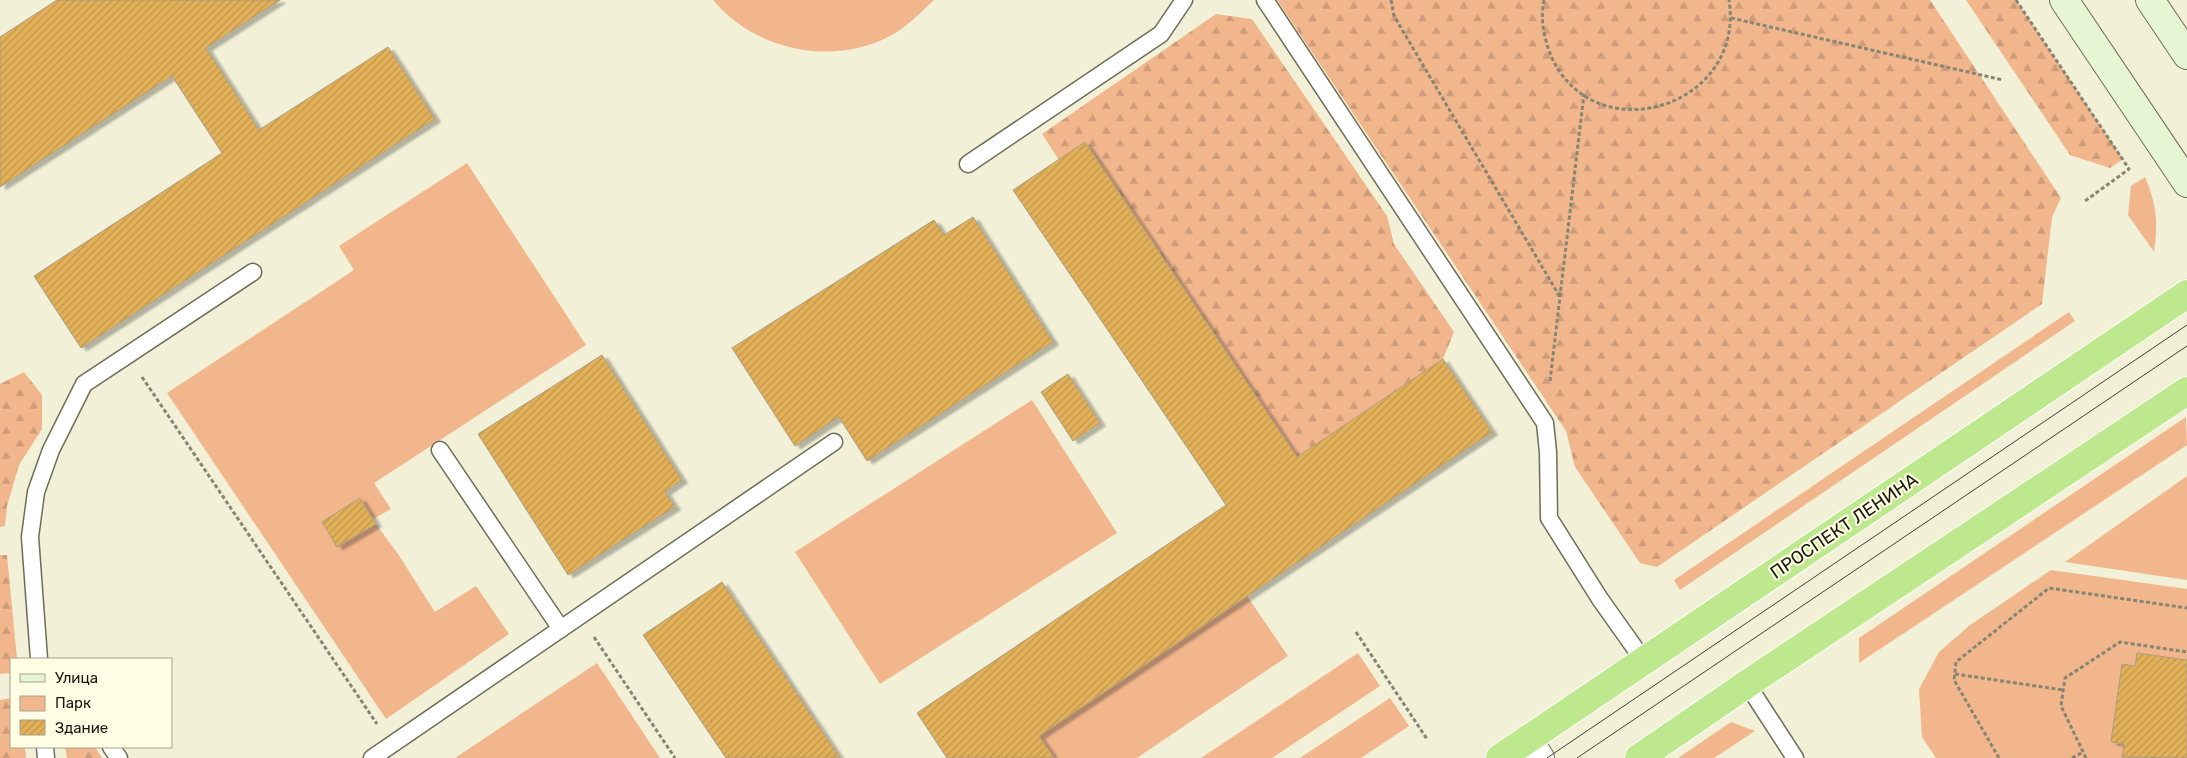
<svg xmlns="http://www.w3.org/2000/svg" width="2187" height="758" viewBox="0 0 2187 758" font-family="Rubik,sans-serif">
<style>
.green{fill:#f2b68d}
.forest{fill:url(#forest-firs)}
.building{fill:url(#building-hatch);stroke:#a99c86;filter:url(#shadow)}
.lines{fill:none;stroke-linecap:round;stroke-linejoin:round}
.service-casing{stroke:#6e6d57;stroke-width:19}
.tertiary-casing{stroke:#6e6d57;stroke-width:30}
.secondary-casing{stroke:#6e6d57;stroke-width:30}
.trunk-casing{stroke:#fff;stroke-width:30}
.path{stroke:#858573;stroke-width:3;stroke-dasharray:4 2.5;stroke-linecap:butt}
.service{stroke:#fff;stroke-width:16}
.tertiary{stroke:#fff;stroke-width:28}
.secondary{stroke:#e6f6d5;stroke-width:28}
.trunk{stroke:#bee88e;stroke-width:28}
.tram{stroke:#414134;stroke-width:1}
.labels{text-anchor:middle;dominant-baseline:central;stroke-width:4.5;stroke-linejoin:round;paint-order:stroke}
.street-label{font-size:18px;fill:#191910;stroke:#fffee4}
</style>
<defs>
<pattern id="forest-firs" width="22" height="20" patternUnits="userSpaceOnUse" patternTransform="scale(1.25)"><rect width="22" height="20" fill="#f2b68d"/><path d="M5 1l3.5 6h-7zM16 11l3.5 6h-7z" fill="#cf9c79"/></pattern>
<pattern id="building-hatch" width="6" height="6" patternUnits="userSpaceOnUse" patternTransform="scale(1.25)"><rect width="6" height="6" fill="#e1b058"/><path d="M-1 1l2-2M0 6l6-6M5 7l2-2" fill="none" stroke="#c0974c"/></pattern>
<filter id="shadow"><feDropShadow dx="5.5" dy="3" stdDeviation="1" flood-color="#0004"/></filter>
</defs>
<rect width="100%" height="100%" fill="#f2f1d7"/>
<!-- green -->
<g class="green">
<path d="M713 0H934C920 13 907 27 890 36 832 67 754 50 713 0Z"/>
<path d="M467 163 586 345 374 483 391 509 373 519 360 499 322 522 337 547 376 524 398 554 435 612 476 586 509 634 386 719 167 393 354 270 339 246Z"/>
<path d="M2145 177C2157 206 2158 222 2154 252L2128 215 2131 186Z"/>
<path d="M2069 312 2075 321 1680 590 1674 580Z"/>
<path d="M1032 400 1117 533 880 684 795 552Z"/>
<path d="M2186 417 2187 445 1859 663V638Z"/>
<path d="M2187 476V580L2065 562Z"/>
<path d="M2051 570 2187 589V758H1936L1922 737 1919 689 1939 652 1970 625Z"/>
<path d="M1247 596 1288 656 1137 758H1054L1039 736Z"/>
<path d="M1358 653 1380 686 1272 758H1201Z"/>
<path d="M597 663 660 758H455Z"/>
<path d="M1390 698 1409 726 1361 758H1300Z"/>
<path d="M1731 722 1755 731 1714 758H1678Z"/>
</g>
<!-- forest -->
<g class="forest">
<path d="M1277 0H1930L2061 198 2052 217 2042 304 1657 567 1640 563 1575 467 1566 431Z"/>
<path d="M1966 0H2016L2123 159 2110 168 2070 155Z"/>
<path d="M1216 14 1252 19 1387 216 1394 244 1454 332 1443 359 1297 457 1085 142 1059 160 1042 134Z"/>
<path d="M24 372 42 395V429L19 465 7 506 5 526 0 527V384Z"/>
<path d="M0 555H7L17 659H11V673L0 674Z"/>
<path d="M11 698V747H25L26 758H0V700Z"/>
<path d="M65 747H95L102 758H67Z"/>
</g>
<!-- building -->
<g class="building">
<path d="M57 0H280L206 48 259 130 388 47 435 119 81 348 34 276 222 153 172 76 0 187V37Z"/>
<path d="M1085 142 1297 457 1443 359 1492 432 1039 736 1054 758H947L917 713 1226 505 1013 190Z"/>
<path d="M973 217 1053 342 867 461 839 417 795 446 732 348 934 220 944 235Z"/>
<path d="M602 355 682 480 665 492 675 507 568 575 478 434Z"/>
<path d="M1068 374 1100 423 1073 441 1041 392Z"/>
<path d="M360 498 376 524 337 547 322 522Z"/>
<path d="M722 582 840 758H726L643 635Z"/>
<path d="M2137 653 2187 660V758L2122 757 2124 744 2111 742 2122 664 2135 666Z"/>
</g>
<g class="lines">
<!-- service casing -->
<g class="service-casing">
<g id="service">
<path d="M1265 0 1545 423 1548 452 1549 518 1600 599 1644 661"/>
<path d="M968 164 1161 34 1184 0"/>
<path d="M440 450 561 629"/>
<path d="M39 659 30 537 36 492 51 450 84 384 253 272"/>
<path d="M1747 684 1795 758"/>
<path d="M45 747 46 758"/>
<path d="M111 747 119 758"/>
<path d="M372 758 834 442"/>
</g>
</g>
<!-- tertiary casing -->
<g class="tertiary-casing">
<path id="tertiary" d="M1528 740 1540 758"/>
</g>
<!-- secondary casing -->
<g class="secondary-casing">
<g id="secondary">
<path d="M2064 0 2187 183"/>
<path d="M2150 0 2187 55"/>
</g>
</g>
<!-- trunk casing -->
<g class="trunk-casing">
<g id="trunk">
<path d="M1500 758 2187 294"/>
<path d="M1639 758 1747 684 2187 391"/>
</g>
</g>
<!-- path -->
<g class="path">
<path d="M1391 0 1394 16 1560 297"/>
<path d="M1544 0C1540 19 1544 38 1551 56 1595 154 1746 107 1729 0"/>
<path d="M2016 0 2129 169 2085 201"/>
<path d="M1731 18 2003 80"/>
<path d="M142 377 377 724"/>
<path d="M1550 381 1584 94"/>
<path d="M1356 632 1427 739"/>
<path d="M594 637 675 758"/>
<path d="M1955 674 2063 690"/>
<path d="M1999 758 1954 680 1956 662 2049 588 2187 608"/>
<path d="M2072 758 2083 752"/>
<path d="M2086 758 2061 706 2065 678 2120 642 2187 652"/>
</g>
<!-- service -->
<use href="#service" class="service"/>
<!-- tertiary -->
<use href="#tertiary" class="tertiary"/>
<!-- secondary -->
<use href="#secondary" class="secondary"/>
<!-- trunk -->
<use href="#trunk" class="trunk"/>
<!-- tram -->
<g class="tram">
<path d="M1547 758 2187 325"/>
<path d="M1577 758 2187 346"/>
</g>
</g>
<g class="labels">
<!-- street labels -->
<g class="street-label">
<text transform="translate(1844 526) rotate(-34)">ПРОСПЕКТ ЛЕНИНА</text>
</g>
</g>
<!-- legend -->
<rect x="10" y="658" width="162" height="90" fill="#fffee4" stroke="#a3a28f"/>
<rect x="20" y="674" width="25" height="8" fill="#e6f6d5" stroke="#a3a28f"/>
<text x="55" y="683" font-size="15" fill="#191910">Улица</text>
<rect x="20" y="696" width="25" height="15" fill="#f2b68d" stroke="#a3a28f"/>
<text x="55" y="708" font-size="15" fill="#191910">Парк</text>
<rect x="20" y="720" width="25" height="15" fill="url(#building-hatch)" stroke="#a3a28f"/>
<text x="55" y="733" font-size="15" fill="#191910">Здание</text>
</svg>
